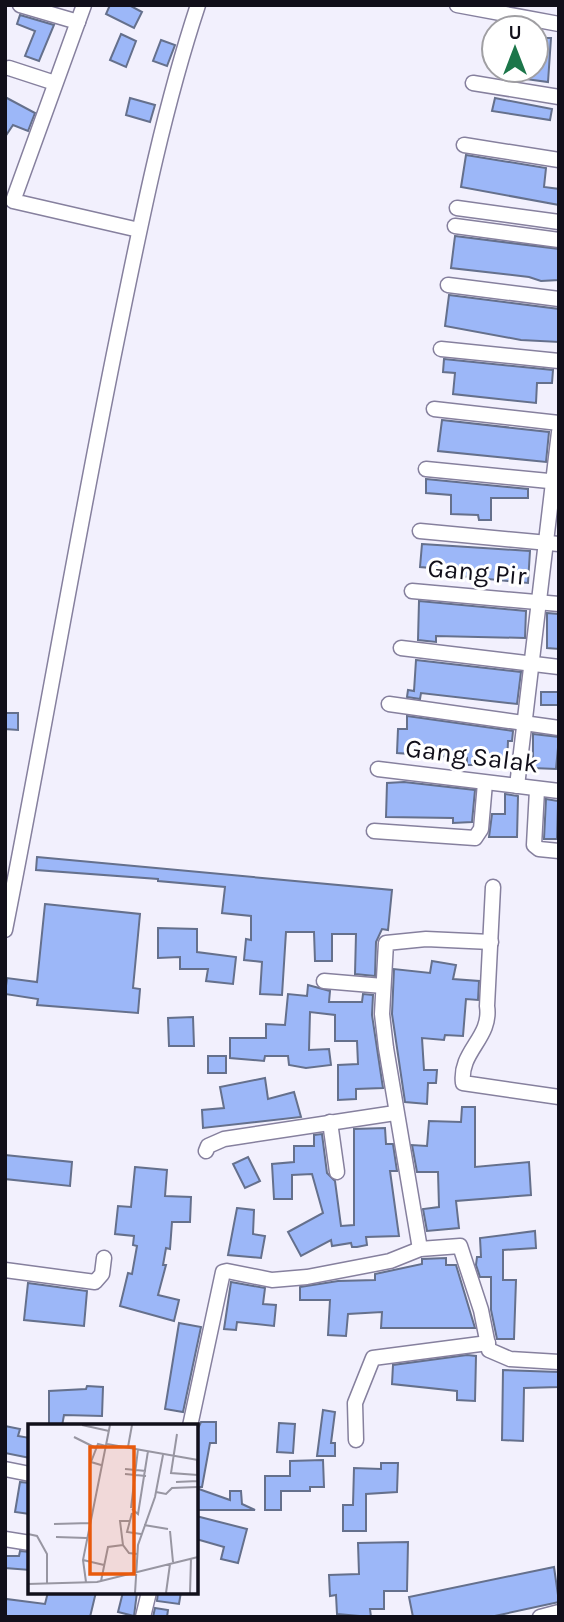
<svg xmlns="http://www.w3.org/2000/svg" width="564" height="1622" viewBox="0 0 564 1622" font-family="Karla,sans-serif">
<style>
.building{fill:#9cb7f8;stroke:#65708c;stroke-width:2}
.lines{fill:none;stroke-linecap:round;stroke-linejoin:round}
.minor-casing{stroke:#86809e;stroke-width:17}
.minor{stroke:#fff;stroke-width:14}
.labels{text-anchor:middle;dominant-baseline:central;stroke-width:6;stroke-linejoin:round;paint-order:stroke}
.street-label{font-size:26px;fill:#110f1a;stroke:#fff}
.inset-road{fill:none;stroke:#9896a2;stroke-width:2}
.view{fill:#e8590c;fill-opacity:0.15;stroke:#e8590c;stroke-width:3.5}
.inset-edge{fill:none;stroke:#110f1a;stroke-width:3.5}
</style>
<rect width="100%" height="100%" fill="#f2f0fd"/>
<!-- building -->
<g class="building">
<path d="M110 5H129L142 12 134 28 106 14Z"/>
<path d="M20 15 54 25 39 61 25 56 35 31 17 24Z"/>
<path d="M121 34 136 41 126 67 110 60Z"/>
<path d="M536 38H551L548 82 511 77 512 70H536Z"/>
<path d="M161 40 175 45 167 66 153 61Z"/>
<path d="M5 97 35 113 28 131 13 125 5 137Z"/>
<path d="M130 98 155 105 150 122 126 115Z"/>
<path d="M495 98 552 109 550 120 492 111Z"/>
<path d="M466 155 546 168 544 187 559 189V205L461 187Z"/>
<path d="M455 236 559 249V280L541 281 529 277 451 268Z"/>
<path d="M449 295 559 309V342L521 340 445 326Z"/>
<path d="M444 359 553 370 552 383H537L536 403 453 394 455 373 443 372Z"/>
<path d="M442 420 549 432 546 462 438 451Z"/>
<path d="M426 479 528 489V498H491V520H479L478 515 451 514V495L426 493Z"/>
<path d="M422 544 530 551 528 583 431 573V568L420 567Z"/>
<path d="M419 601 526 611 525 638 436 636V642L418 640Z"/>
<path d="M547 613 559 614V649L547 648Z"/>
<path d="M416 660 521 672 517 704 421 693 420 699 407 697 408 690 414 691Z"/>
<rect x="541" y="692" width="18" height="13"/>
<path d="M5 713H18V730L5 729Z"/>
<path d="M407 716 513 731 512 741H508L507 765H467V758L397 753 398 729H407Z"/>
<path d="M533 734 559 737 556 769 533 768Z"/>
<path d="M404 782 475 790 472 822 453 823V818L386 817 387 783Z"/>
<path d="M505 794 518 796 517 837H489L492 814H505Z"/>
<path d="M546 799 558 801 557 839H544Z"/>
<path d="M37 857 392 890 388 930 382 929 376 942 375 976 355 974 356 934H332V961H315L314 932H286L282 995 260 994 262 962 244 960 246 939 251 940V916L222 913 225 887 158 881V879L36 870Z"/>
<path d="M45 904 140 914 133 988 140 989 138 1013 37 1005 38 999 5 994 7 978 37 982Z"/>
<path d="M158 928 197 929V952L236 957 233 984 206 981 208 969H180V957L158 958Z"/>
<path d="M432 961 456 965 453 979 479 981 478 1000 466 999 463 1036 445 1035 444 1040 422 1038 424 1070H437L436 1083H428L427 1104 405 1102 392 1014 394 969 430 973Z"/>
<path d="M308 985 330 991 329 1002H362L363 994 373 995 372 1015 383 1088 356 1089V1099L338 1100V1065L358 1064 357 1041H335V1015L310 1012 309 1050 329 1049 331 1065 306 1068 289 1065 288 1056H265L264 1061 230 1058V1038H266V1024L285 1025 288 994 307 996Z"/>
<path d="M193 1017 194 1046H169L168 1018Z"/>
<rect x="208" y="1056" width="18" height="17"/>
<path d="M265 1078 268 1099 294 1092 301 1117 203 1128 202 1110 224 1108 220 1087Z"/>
<path d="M462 1107H475V1167L529 1162 531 1195 456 1201 459 1228 427 1231 423 1209 439 1207 438 1172H417L412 1145 427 1146 429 1121 461 1122Z"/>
<path d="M385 1128 386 1144H393L397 1171H390L399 1236 366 1237 367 1245 357 1247H352L351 1243 332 1246 331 1240 301 1256 288 1232 323 1213 312 1174 292 1175V1199H274L272 1164 294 1162V1146H314V1135L322 1134 327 1173 335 1181 341 1226 354 1225V1129Z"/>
<path d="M5 1155 72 1162 70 1186 5 1179Z"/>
<path d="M248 1157 260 1181 245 1188 233 1164Z"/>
<path d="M135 1167 167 1170 165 1196 191 1197 190 1222H172L170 1249 166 1248 163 1265H166L158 1295 179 1300 174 1321 120 1306 128 1273 132 1274 137 1246 133 1245 134 1236 115 1234 118 1206 131 1207Z"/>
<path d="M237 1208 254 1210 253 1234 265 1236 261 1258 228 1255Z"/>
<path d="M535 1231 536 1248 503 1250V1280H516L514 1339H497L491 1310V1277H480L476 1265 477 1257H481L480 1238Z"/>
<path d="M446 1258V1265H456L475 1328H381L382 1312 348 1314 346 1336 328 1335 330 1300H300V1287L338 1281 375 1280V1274L422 1264V1259Z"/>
<path d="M231 1282 265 1288 263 1304 276 1305 274 1326 237 1322 236 1330 224 1329Z"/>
<path d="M28 1283 87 1291 84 1326 24 1320Z"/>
<path d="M179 1323 201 1327 183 1412 165 1409Z"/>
<path d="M467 1355 476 1356 475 1401 457 1400V1391L392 1384 393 1365Z"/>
<path d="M503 1370 559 1372V1387L524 1388 523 1441 502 1440Z"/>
<path d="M87 1386 103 1387 102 1416 64 1415 62 1426H49V1391L86 1389Z"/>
<path d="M323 1410 335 1412 331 1443H335V1456H317Z"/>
<path d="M201 1422H216V1443H210L202 1487H196V1433Z"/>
<path d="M279 1423 295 1424 293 1453 277 1452Z"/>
<path d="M5 1426 20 1429 18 1436 30 1438V1458L5 1453Z"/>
<path d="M323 1460 324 1487H310V1491H281V1510H265V1476H290V1461Z"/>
<path d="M381 1463H398L397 1492 366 1494V1531H343V1505H353L354 1468 381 1469Z"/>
<path d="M20 1482 30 1483V1514L15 1512Z"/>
<path d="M196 1488 230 1500V1491H241L242 1504 255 1510H196Z"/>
<path d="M196 1516 247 1529 238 1563 221 1559 224 1547 196 1539Z"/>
<path d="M408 1542 407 1591H384V1609H370L371 1617 337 1614 336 1595 330 1596 329 1575 359 1574 358 1543Z"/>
<path d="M20 1551 30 1552V1570L5 1568V1556H19Z"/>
<path d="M554 1567 559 1602 490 1617H413L409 1597Z"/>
<path d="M48 1592H96L90 1617H5L6 1599 45 1604Z"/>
<path d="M123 1592H137L134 1616 118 1612Z"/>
<path d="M158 1592H181L179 1604 157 1601Z"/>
<path d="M155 1608 168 1610 167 1617H153Z"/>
</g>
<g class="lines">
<!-- minor casing -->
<g class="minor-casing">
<g id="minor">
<path d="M20 5 78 22"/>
<path d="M84 5 13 201 139 230"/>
<path d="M457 5 559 24"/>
<path d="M9 68 55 83"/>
<path d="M473 83 559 97"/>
<path d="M464 145 559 160"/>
<path d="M457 208 559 222"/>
<path d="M455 226 559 240"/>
<path d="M448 285 559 299"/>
<path d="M441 349 559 361"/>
<path d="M434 409 559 423"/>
<path d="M426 469 559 482"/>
<path d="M420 531 559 544"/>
<path d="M412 591 559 604"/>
<path d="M401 648 559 667"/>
<path d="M389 704 559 728"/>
<path d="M378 769 559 791"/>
<path d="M517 786 559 432"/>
<path d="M537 790 534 845 539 849 559 851"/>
<path d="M374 831 475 838 481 829 485 783"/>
<path d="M493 887 487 1006C492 1038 459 1051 463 1083L559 1097"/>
<path d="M5 930C44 733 77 535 117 339 140 227 162 114 198 5"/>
<path d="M324 981 383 986"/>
<path d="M330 1122 337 1172"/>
<path d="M206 1151 208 1146 224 1139 395 1113"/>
<path d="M420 1249 386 1048 382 1014 386 943 426 939 491 942"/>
<path d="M5 1270 95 1282 102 1274 104 1258"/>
<path d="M190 1426 223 1272 227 1271 272 1280 307 1277 390 1261 420 1249 460 1246 481 1310 489 1350 510 1359 559 1362"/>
<path d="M356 1440 355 1403 373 1358 488 1343"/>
<path d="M5 1469 30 1474"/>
<path d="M5 1539 30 1543"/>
<path d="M143 1617 149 1592"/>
<path d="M540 1617 559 1612"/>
</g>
</g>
<!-- minor -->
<use href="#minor" class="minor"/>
</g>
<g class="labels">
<!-- street labels -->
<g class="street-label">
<text transform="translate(477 572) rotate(5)">Gang Pir</text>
<text transform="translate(472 756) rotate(7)">Gang Salak</text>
</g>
</g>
<!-- overview -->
<g transform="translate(28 1424)">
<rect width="170" height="170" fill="#f2f0fd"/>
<path class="inset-road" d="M54 1 81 7M149 10 143 49 170 51M46 13 68 24M79 20 170 36M100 23 104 1M169 36 170 61M73 41 63 38 70 20 78 22M97 45 118 47M97 50 118 52M148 58 170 57M128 68 138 70 144 64 170 63M103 84 110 25M104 85 110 90 120 27M104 89 99 108 113 110M101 97H92L95 121 101 129 109 130M26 100 62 99M116 101 140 105M142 107 145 138M0 110 9 112 19 130V160M28 113 59 114M55 136 76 141M73 157 80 123 95 121M58 158 55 136 82 1M0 160 69 158 170 133M107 169 110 121 127 73 135 31M138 169 142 140M162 169 163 134"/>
<path class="view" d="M62 23H106V150H62Z"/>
<rect width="170" height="170" class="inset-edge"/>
</g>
<!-- border -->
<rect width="564" height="1622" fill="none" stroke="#110f1a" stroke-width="14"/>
<!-- north arrow -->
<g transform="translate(515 49)"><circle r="33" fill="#ffffff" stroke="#a09fa3" stroke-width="2"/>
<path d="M0-5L12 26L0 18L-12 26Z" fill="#1c764a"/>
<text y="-10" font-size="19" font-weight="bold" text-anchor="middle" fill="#110f1a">U</text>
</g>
</svg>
